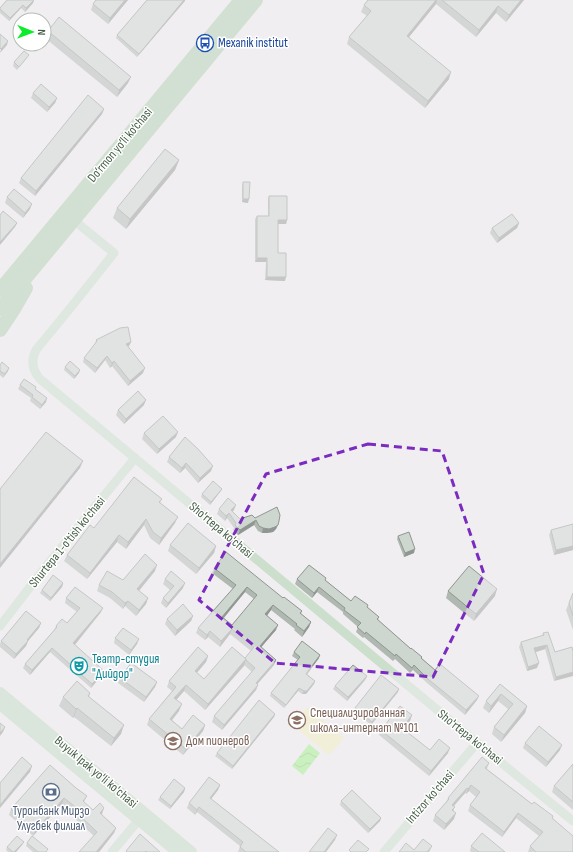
<svg xmlns="http://www.w3.org/2000/svg" width="573" height="852" viewBox="0 0 573 852" font-family="'Sofia Sans Condensed',sans-serif">
<style>
.grass{fill:#f2efb9}
.water{fill:url(#water-waves)}
.lines{fill:none;stroke-linecap:round;stroke-linejoin:round}
.street{stroke:#cbdfcc;stroke-width:9}
.secondary{stroke:#bfd9c2;stroke-width:12}
.primary{stroke:#accfae;stroke-width:14}
.wall{fill:#b0b8b2;fill-rule:evenodd}
.shaded-wall{fill:#909691}
.building{fill:#cdd6cf;stroke:#909691;fill-rule:evenodd}
.marked{fill:none;stroke:#7b2cbf;stroke-width:3;stroke-dasharray:8 5;stroke-linejoin:round}
.labels{text-anchor:middle;dominant-baseline:central;stroke-width:3;stroke-linejoin:round;paint-order:stroke}
.transit-label{font-size:13px;fill:#164399;stroke:#fff;text-anchor:start}
.street-label{font-size:13px;fill:#455d46;stroke:#fff}
.culture-label{font-size:13px;fill:#0d838f;stroke:#fff;text-anchor:start}
.education-label{font-size:13px;fill:#785e54;stroke:#fff;text-anchor:start}
.service-label{font-size:13px;fill:#4e5e75;stroke:#fff}
</style>
<defs>
<pattern id="water-waves" width="16" height="10" patternUnits="userSpaceOnUse"><rect width="16" height="10" fill="#9bf283"/><path d="M0 5q4-4 8 0t8 0" fill="none" stroke="#80c76d"/></pattern>
</defs>
<rect width="100%" height="100%" fill="#f0eef1"/>
<!-- grass -->
<path class="grass" d="M308 707 344 738 329 755 293 725Z"/>
<!-- water -->
<path class="water" d="M309 744 320 753 303 775 292 766Z"/>
<g class="lines">
<!-- street -->
<g class="street">
<path d="M70 217 114 253 72 306 36 350C31 360 32 370 40 379L477 743 573 821"/>
<path d="M0 626 47 565 135 458"/>
<path d="M112 852 142 816"/>
<path d="M384 852 477 743"/>
</g>
<!-- secondary -->
<g class="secondary">
<path d="M0 693 191 852"/>
<path d="M0 704 178 852"/>
</g>
<!-- primary -->
<g class="primary">
<path d="M0 290 241 0"/>
<path d="M0 309 256 0"/>
<path d="M0 330 14 309 26 288"/>
</g>
</g>
<!-- wall -->
<g class="wall">
<path d="M7 0H34L33 3 25 12 21 8 9 21 0 13V8Z"/>
<path d="M96 0H128L108 24 91 10 93 4Z"/>
<path d="M147 0H185L137 57 116 38 117 35Z"/>
<path d="M368 0H524L506 22 496 13 476 37 436 4 409 37 449 79 425 108 347 44 349 37 367 16 361 12 364 5Z"/>
<path d="M48 31 128 83 117 97 45 38Z"/>
<path d="M27 58 17 70 13 66 14 62Z"/>
<path d="M33 93 57 98 55 103 47 112 31 98Z"/>
<path d="M104 109 102 114 35 196 19 183 21 178Z"/>
<path d="M179 160 175 170 126 229 113 218 117 208Z"/>
<path d="M243 182 248 203 242 202V186Z"/>
<path d="M269 196 287 220 286 224H278V253L285 281 265 280 266 262H255V219L257 216H268V199Z"/>
<path d="M7 197 30 209 23 218 5 203Z"/>
<path d="M519 223 517 228 497 243 490 233 492 228Z"/>
<path d="M96 340 131 342 129 346 128 347 143 373 128 386 112 366 110 368 105 360 95 373 83 362 84 358 95 345Z"/>
<path d="M0 365 8 371 3 378 0 375Z"/>
<path d="M65 367 79 373 74 379 64 370Z"/>
<path d="M20 385 36 387 35 389 46 402 40 409 30 401 31 398 18 389Z"/>
<path d="M144 405 124 424 116 415 118 410Z"/>
<path d="M144 433 176 437 157 454 142 439Z"/>
<path d="M169 457 211 471 198 483 185 468 180 473 167 462Z"/>
<path d="M222 489 220 492 210 505 201 497 202 494Z"/>
<path d="M162 499 160 503 175 523 159 545 150 538 144 525 126 549 117 542 87 579 64 561 67 555 94 528Z"/>
<path d="M219 509 234 510 232 512 240 519 255 518 279 521 276 529 273 532 267 533H262L258 531 254 525 238 535 233 530 234 528 227 518 225 521 217 514Z"/>
<path d="M573 524V550L554 555 549 535 551 530Z"/>
<path d="M398 536 414 553 404 557 397 539Z"/>
<path d="M170 545 216 546 214 553 196 574 168 551Z"/>
<path d="M214 568 283 598 302 611 301 614 311 622 309 627 302 637 294 630 295 629 271 610 267 615 276 630 261 647 276 660 274 665 257 684 258 685 256 690 222 730 212 722 214 716 252 672 244 665 205 710 184 691 176 700 179 711 172 720 182 729 205 725 203 731 183 755 147 725 149 719 172 691 167 687 169 681 208 656 206 662 197 673 204 679 245 658 251 651 230 634 220 647 208 637 205 640 196 633 198 628 233 589 212 573ZM245 592 254 599 232 625 224 618Z"/>
<path d="M155 571 139 591 148 598 146 604 136 616 125 606 123 609 110 598 97 591 99 585 123 580Z"/>
<path d="M165 579 183 588 166 608 161 603 163 598 170 590 163 584Z"/>
<path d="M297 579 325 580 351 601 367 607 379 617 378 620 435 670 477 700 465 715 427 683 413 670 410 673 395 659 393 661 364 637 363 638 356 632 358 627 343 614V612L317 592 312 598 295 584Z"/>
<path d="M63 583 62 587 50 601 40 593 42 590Z"/>
<path d="M448 591 495 596 474 621 446 598Z"/>
<path d="M573 593V630L566 610Z"/>
<path d="M66 598 101 612 75 645 102 675 91 688 50 652 30 675 23 668 25 664 54 630 56 626 67 623 77 612 65 603Z"/>
<path d="M193 616 191 621 175 636 165 624 167 619Z"/>
<path d="M41 623 39 628 28 641 26 646 14 659 0 647V644L1 641Z"/>
<path d="M543 633 555 652 572 647 554 681 545 649 536 652 537 668 527 671 519 647 521 642 542 636Z"/>
<path d="M115 638 137 644 129 655 114 643Z"/>
<path d="M294 652 319 658 307 674 315 681 314 684 306 694H302L298 691 284 708 270 696 271 693 298 660 292 656Z"/>
<path d="M367 676 365 680 347 701 333 689 335 686Z"/>
<path d="M120 678 157 682 155 687 144 702 118 683Z"/>
<path d="M500 684 527 706 525 713 501 742 492 734 494 727 508 709 498 701 489 713 483 708 486 701Z"/>
<path d="M398 692 371 725 354 711 355 708Z"/>
<path d="M90 693 89 697 121 734 111 746 74 717 73 718 59 706 63 697Z"/>
<path d="M275 714 274 717 232 769 215 756 217 753Z"/>
<path d="M412 715 410 721 403 729 430 750 448 753 429 776 379 735 381 730Z"/>
<path d="M525 743 560 750 546 767 523 748Z"/>
<path d="M489 763 487 769 532 804 553 816V818L573 852H528L530 846 539 836 516 818 502 837 468 811 470 805 476 797 469 791 466 794 465 793 454 806V819L444 830 433 821 435 815 446 802 448 798Z"/>
<path d="M573 764V810L552 792 554 786Z"/>
<path d="M220 785 218 790 211 799 279 852H238L240 846 197 812 195 815 187 808 189 803Z"/>
<path d="M76 788 87 796 84 802 93 810 102 814 101 815 116 828 114 833 99 852H79L94 836 74 818 76 815 62 804 33 836 9 815 11 809Z"/>
<path d="M185 788 184 792 170 809 158 800 160 797Z"/>
<path d="M341 801 381 818 380 821 368 833 340 805Z"/>
<path d="M24 842 22 845 16 852H8L6 850 7 847Z"/>
<path d="M27 843 47 852H33L26 846Z"/>
<path d="M471 846 505 852H471L470 851Z"/>
</g>
<!-- shaded-wall -->
<g class="shaded-wall">
<path d="M34 0 33 3 25 12 26 8Z"/>
<path d="M125 0H128L108 24 110 18Z"/>
<path d="M184 0H185V1L137 57 139 54Z"/>
<path d="M436 0H437L436 4 404 43 407 36Z"/>
<path d="M521 0H524L506 22 509 15Z"/>
<path d="M23 5 21 8 9 21 10 18Z"/>
<path d="M498 6 496 13 476 37 479 30Z"/>
<path d="M8 41 7 45 0 53 1 49Z"/>
<path d="M451 72 449 79 425 108 428 101Z"/>
<path d="M131 77 128 83 117 97 119 90Z"/>
<path d="M57 98 55 103 47 112 49 107Z"/>
<path d="M104 109 102 114 35 196 36 191Z"/>
<path d="M179 160 175 170 126 229 130 219Z"/>
<path d="M243 199H249L248 203 242 202Z"/>
<path d="M32 204 30 209 23 218 25 213Z"/>
<path d="M278 220H287L286 224H277Z"/>
<path d="M17 223 15 227 0 245V242Z"/>
<path d="M519 223 517 228 497 243 499 238Z"/>
<path d="M257 258H267L266 262H255Z"/>
<path d="M267 277H286L285 281 265 280Z"/>
<path d="M131 342 129 346 124 349 126 344Z"/>
<path d="M107 356 105 360 95 373 97 368Z"/>
<path d="M114 361 112 366 110 368 112 363Z"/>
<path d="M9 368 8 371 3 378 5 374Z"/>
<path d="M145 368 143 373 128 386 130 381Z"/>
<path d="M80 370 79 373 74 379 75 376Z"/>
<path d="M47 398 46 402 40 409 42 405Z"/>
<path d="M146 400 144 405 124 424 126 419Z"/>
<path d="M178 432 176 437 157 454 159 449Z"/>
<path d="M83 461 80 468 0 568V564Z"/>
<path d="M186 463 185 468 180 473 182 468Z"/>
<path d="M213 466 211 471 198 483 200 478Z"/>
<path d="M222 489 220 492 210 505 211 502Z"/>
<path d="M236 505 234 510 229 515 231 510Z"/>
<path d="M229 513 227 518 225 521 226 516Z"/>
<path d="M178 517 175 523 159 545 161 538Z"/>
<path d="M146 519 144 525 126 549 128 542Z"/>
<path d="M256 520 254 525 238 535 240 530Z"/>
<path d="M278 525 276 529 273 532 267 533H262L263 528Z"/>
<path d="M119 535 117 542 87 579 90 573Z"/>
<path d="M216 546 214 553 196 574 199 568Z"/>
<path d="M573 546V550L554 555 556 550Z"/>
<path d="M415 549 414 553 404 557 405 553Z"/>
<path d="M157 565 155 571 135 595 137 589Z"/>
<path d="M63 583 62 587 50 601 51 598Z"/>
<path d="M185 583 183 588 166 608 168 603Z"/>
<path d="M247 587 245 592 220 622 222 617Z"/>
<path d="M319 587 317 592 312 598 314 593Z"/>
<path d="M497 589 495 596 474 621 476 614Z"/>
<path d="M148 598 146 604 136 616 139 610Z"/>
<path d="M128 601 125 606 123 609 125 603Z"/>
<path d="M273 605 271 610 264 620 265 614Z"/>
<path d="M103 608 101 612 72 648 73 643Z"/>
<path d="M193 616 191 621 175 636 177 630Z"/>
<path d="M311 622 309 627 302 637 304 631Z"/>
<path d="M41 623 39 628 28 641 26 646 14 659 16 654 27 640Z"/>
<path d="M278 625 276 630 258 651 260 646Z"/>
<path d="M232 629 230 634 220 647 221 641Z"/>
<path d="M210 631 208 637 205 640 207 635Z"/>
<path d="M139 639 137 644 129 655 131 650Z"/>
<path d="M547 645 545 649 533 653 534 648Z"/>
<path d="M52 648 50 652 30 675 32 670Z"/>
<path d="M320 655 319 658 305 677 306 674Z"/>
<path d="M208 656 206 662 193 677 195 671Z"/>
<path d="M246 659 244 666 205 710 208 704Z"/>
<path d="M276 660 274 665 254 688 256 683Z"/>
<path d="M539 663 537 668 527 671 528 667Z"/>
<path d="M104 671 102 675 91 688 92 684Z"/>
<path d="M573 672V676L554 681 556 677Z"/>
<path d="M367 676 365 680 347 701 348 697Z"/>
<path d="M315 681 314 684 306 694H302L304 691Z"/>
<path d="M157 682 155 687 144 702 146 697Z"/>
<path d="M186 685 184 691 172 705 174 698Z"/>
<path d="M258 685 256 690 222 730 224 725Z"/>
<path d="M299 688 298 691 284 708 286 705Z"/>
<path d="M399 689 398 692 371 725 372 722Z"/>
<path d="M501 694 498 701 489 713 491 706Z"/>
<path d="M479 696 477 700 465 715 466 710Z"/>
<path d="M182 704 179 711 168 725 170 719Z"/>
<path d="M527 706 525 713 501 742 504 735Z"/>
<path d="M77 708 74 717 73 718 76 709Z"/>
<path d="M275 714 274 717 232 769 233 766Z"/>
<path d="M412 715 410 721 400 733 402 728Z"/>
<path d="M124 725 121 734 111 746 114 738Z"/>
<path d="M205 725 203 731 183 755 186 749Z"/>
<path d="M5 727 3 732 0 736V733Z"/>
<path d="M562 745 560 750 546 767 548 762Z"/>
<path d="M450 748 448 753 429 776 431 771Z"/>
<path d="M32 766 30 772 0 808V805Z"/>
<path d="M220 785 218 790 208 803 210 798Z"/>
<path d="M471 785 469 791 466 794 468 789Z"/>
<path d="M185 788 184 792 170 809 171 806Z"/>
<path d="M467 788 465 793 450 810 452 805Z"/>
<path d="M64 798 62 804 33 836 35 831Z"/>
<path d="M199 807 197 812 195 815 197 810Z"/>
<path d="M104 808 102 814 98 819 100 813Z"/>
<path d="M456 813 454 819 444 830 446 824Z"/>
<path d="M518 813 516 818 502 837 504 832Z"/>
<path d="M381 818 380 821 368 833 370 829Z"/>
<path d="M116 828 114 833 99 852H96Z"/>
<path d="M337 835 335 840 326 852H324Z"/>
<path d="M24 842 22 845 16 852H14Z"/>
<path d="M432 846 429 852H427Z"/>
</g>
<!-- building -->
<g class="building">
<path d="M7 0H34L26 8 23 5 10 18 0 9V8Z"/>
<path d="M96 0H125L110 18 93 4Z"/>
<path d="M147 0H184L139 54 117 35Z"/>
<path d="M368 0H436L407 36 451 72 428 101 349 37 371 11 364 5Z"/>
<path d="M442 0H521L509 15 498 6 479 30Z"/>
<path d="M59 17 131 77 119 90 48 31Z"/>
<path d="M0 34 8 41 1 49 0 48Z"/>
<path d="M24 51 29 55 19 67 14 62Z"/>
<path d="M41 84 57 98 49 107 33 93Z"/>
<path d="M88 95 104 109 36 191 21 178Z"/>
<path d="M165 149 179 160 130 219 117 208Z"/>
<path d="M243 182H250L249 199H243Z"/>
<path d="M14 189 32 204 25 213 7 197Z"/>
<path d="M269 196H287V220H278V253H286V277H267V258H257V216H269Z"/>
<path d="M3 211 17 223 0 242V215Z"/>
<path d="M512 214 519 223 499 238 492 228Z"/>
<path d="M128 327 131 342 126 344 145 368 130 381 114 361 112 363 107 356 97 368 84 358 97 341 96 340 120 328Z"/>
<path d="M70 361 80 370 75 376 65 367Z"/>
<path d="M2 362 9 368 5 374 0 371V365Z"/>
<path d="M24 379 36 387 35 389 47 398 42 405 32 397 33 395 20 385Z"/>
<path d="M138 391 146 400 126 419 118 410Z"/>
<path d="M163 416 178 432 159 449 144 433Z"/>
<path d="M46 432 83 461 0 564V489Z"/>
<path d="M185 437 198 449 213 466 200 478 186 463 182 468 169 457Z"/>
<path d="M134 477 162 499 159 502 178 517 161 538 153 532 146 519 128 542 119 535 90 573 67 555 90 525 94 528Z"/>
<path d="M213 481 222 489 211 502 202 494Z"/>
<path d="M228 498 236 505 231 510 240 519 252 515 255 518 277 507 280 515 279 521 278 525 275 527 269 529 263 528 259 526 256 520 240 530 235 525 236 523 229 513 226 516 219 509Z"/>
<path d="M188 523 216 546 199 568 170 545Z"/>
<path d="M573 524V546L556 550 551 530Z"/>
<path d="M409 532 415 549 405 553 398 536Z"/>
<path d="M226 552 283 598 284 597 302 611 300 613 311 622 304 631 296 625 297 624 273 605 265 614 278 625 260 646 276 660 256 683 258 685 224 725 214 716 255 668 246 660V659L245 658 254 647 232 629 221 641 210 631 207 635 198 628 236 585 214 568ZM247 587 257 595 232 625 222 617Z"/>
<path d="M145 554 157 565 137 589 148 598 139 610 128 601 125 603 112 592 99 585 107 571 123 580Z"/>
<path d="M309 565 326 578 325 580 351 601 355 596 368 605 367 607 379 617 377 619 411 649V648L422 657 421 658 435 670 440 664 479 696 466 710 428 679 414 665 412 668 396 654 395 656 366 632 365 634 357 627 361 623 344 610 345 608 319 587 314 593 297 579Z"/>
<path d="M469 566 497 589 476 614 448 591Z"/>
<path d="M171 571 185 583 168 603 163 598 174 586 165 579Z"/>
<path d="M53 575 63 583 51 598 42 590Z"/>
<path d="M75 587 103 608 73 643 104 671 92 684 52 648 32 670 25 664 57 627 56 626 62 619 67 623 80 608 66 598Z"/>
<path d="M573 593V616L569 603Z"/>
<path d="M183 604 193 616 177 630 167 619Z"/>
<path d="M26 611 41 623 27 640 28 641 16 654 1 641Z"/>
<path d="M123 628 139 639 131 650 115 638Z"/>
<path d="M548 632 555 652 572 647 573 652V672L556 677 547 645 534 648 539 663 528 667 521 642 544 635 543 633Z"/>
<path d="M302 641 320 655 306 674 315 681 307 691H304L299 688 286 705 271 693 300 657 294 652Z"/>
<path d="M198 647 208 656 195 671 204 679 232 647 246 659 208 704 186 685 174 698 182 704 170 719 182 729 193 715 205 725 186 749 149 719 176 687 169 681Z"/>
<path d="M131 663 157 682 146 697 120 678Z"/>
<path d="M353 665 367 676 348 697 335 686Z"/>
<path d="M381 675 399 689 372 722 355 708Z"/>
<path d="M77 681 90 693 88 696 124 725 114 738 77 708 76 709 63 697Z"/>
<path d="M500 684 527 706 504 735 494 727 513 704 501 694 491 706 486 701Z"/>
<path d="M259 700 275 714 233 766 217 753Z"/>
<path d="M400 706 412 715 402 728 430 750 439 739 450 748 431 771 381 730Z"/>
<path d="M0 723 5 727 0 733Z"/>
<path d="M539 726 562 745 548 762 525 743Z"/>
<path d="M22 757 32 766 0 805V783Z"/>
<path d="M482 757 489 763 485 768 532 804 534 802 553 816 552 818 573 836V852H536L530 846 543 832 518 813 504 832 470 805 480 792 471 785 468 789 467 788 452 805 455 807 452 810 456 813 446 824 435 815 449 799 448 798Z"/>
<path d="M573 764V802L554 786Z"/>
<path d="M50 765 76 788 87 796 83 801 93 810 100 803 104 808 100 813 116 828 96 852H79L97 832 76 812 79 810 64 798 35 831 11 809Z"/>
<path d="M209 777 220 785 210 798 279 852H246L240 847 243 842 199 807 197 810 189 803Z"/>
<path d="M174 779 185 788 171 806 160 797Z"/>
<path d="M352 790 381 818 370 829 341 801Z"/>
<path d="M328 828 337 835 324 852H309Z"/>
<path d="M482 833 505 852H479L471 846Z"/>
<path d="M140 834 160 852H147L146 851 145 852H127L126 851Z"/>
<path d="M17 836 24 842 14 852H13L7 847Z"/>
<path d="M32 836 48 849 46 852H38L27 843Z"/>
<path d="M423 839 432 846 427 852H399L406 843 414 850Z"/>
<path d="M358 840 369 849 366 852H351L349 850Z"/>
</g>
<!-- marked area -->
<path d="M0 0H573V852H0ZM368 444 442 451 484 574 433 677 275 663 199 600 266 474Z" fill="#f0eef1" fill-opacity=".55" fill-rule="evenodd"/>
<path class="marked" d="M368 444 442 451 484 574 433 677 275 663 199 600 266 474Z"/>
<!-- icons -->
<defs>
<g id="bus-ring" transform="scale(0.9)"><circle r="9.5" fill="#fff" stroke="#1a4fb4" stroke-width="1.5"/><path d="M-5-6H5V4H4V6H2V4H-2V6H-4V4H-5ZM-3.5-4V0h7V-4ZM-3.5 1.2v1.5H-2V1.2ZM2 1.2v1.5H3.5V1.2Z" fill="#1a4fb4"/></g>
<g id="theatre-ring" transform="scale(0.9)"><circle r="9.5" fill="#fff" stroke="#0f9aa8" stroke-width="1.5"/><path d="M-5-5.5Q0-4 5-5.5V0Q5 5 0 6Q-5 5-5 0ZM-3.3-2.5H-1v1.5H-3.3ZM1-2.5H3.3v1.5H1ZM-2.8 1Q0 5.5 2.8 1Z" fill="#0f9aa8"/></g>
<g id="school-ring" transform="scale(0.9)"><circle r="9.5" fill="#fff" stroke="#8d6e63" stroke-width="1.5"/><path d="M0-5L7-2L0 1L-7-2ZM-4 1L0 2.5L4 1V4Q0 6-4 4Z" fill="#8d6e63"/></g>
<g id="bank-ring" transform="scale(0.9)"><circle r="9.5" fill="#fff" stroke="#5c6f8a" stroke-width="1.5"/><path d="M-6-4H6V4H-6ZM0-2.3a2.3 2.3 0 1 0 0 4.6a2.3 2.3 0 1 0 0-4.6Z" fill="#5c6f8a"/></g>
</defs>
<g fill-rule="evenodd">
<use href="#bus-ring" x="205" y="43"/>
<use href="#theatre-ring" x="79" y="666"/>
<use href="#school-ring" x="297" y="720"/>
<use href="#school-ring" x="173" y="741"/>
<use href="#bank-ring" x="51" y="792"/>
</g>
<g class="labels">
<!-- transit labels -->
<g class="transit-label">
<text x="218" y="43">Mexanik institut</text>
</g>
<!-- street labels -->
<g class="street-label">
<text transform="translate(120 145) rotate(-50)">Do‘rmon yo‘li ko‘chasi</text>
<text transform="translate(221 530) rotate(40)">Sho'rtepa ko'chasi</text>
<text transform="translate(67 542) rotate(-51)">Shurtepa 1-o'tish ko'chasi</text>
<text transform="translate(470 737) rotate(39)">Sho'rtepa ko'chasi</text>
<text transform="translate(96 772) rotate(40)">Buyuk Ipak yo'li ko'chasi</text>
<text transform="translate(430 797) rotate(-49)">Intizor ko'chasi</text>
</g>
<!-- culture labels -->
<g class="culture-label">
<text x="92" y="659">Театр-студия<tspan x="92" dy="15">"Дийдор"</tspan></text>
</g>
<!-- education labels -->
<g class="education-label">
<text x="310" y="713">Специализированная<tspan x="310" dy="15">школа-интернат №101</tspan></text>
<text x="186" y="741">Дом пионеров</text>
</g>
<!-- service labels -->
<g class="service-label">
<text x="51" y="811">Туронбанк Мирзо<tspan x="51" dy="15">Улугбек филиал</tspan></text>
</g>
</g>
<!-- north arrow -->
<g transform="translate(32 32) rotate(91)"><circle r="19" fill="#ffffff" stroke="#b5beb5"/>
<path d="M0-3L7 15L0 10L-7 15Z" fill="#0dec2b"/>
<text y="-6" font-size="11" font-weight="bold" text-anchor="middle" fill="#455d46">N</text>
</g>
</svg>
